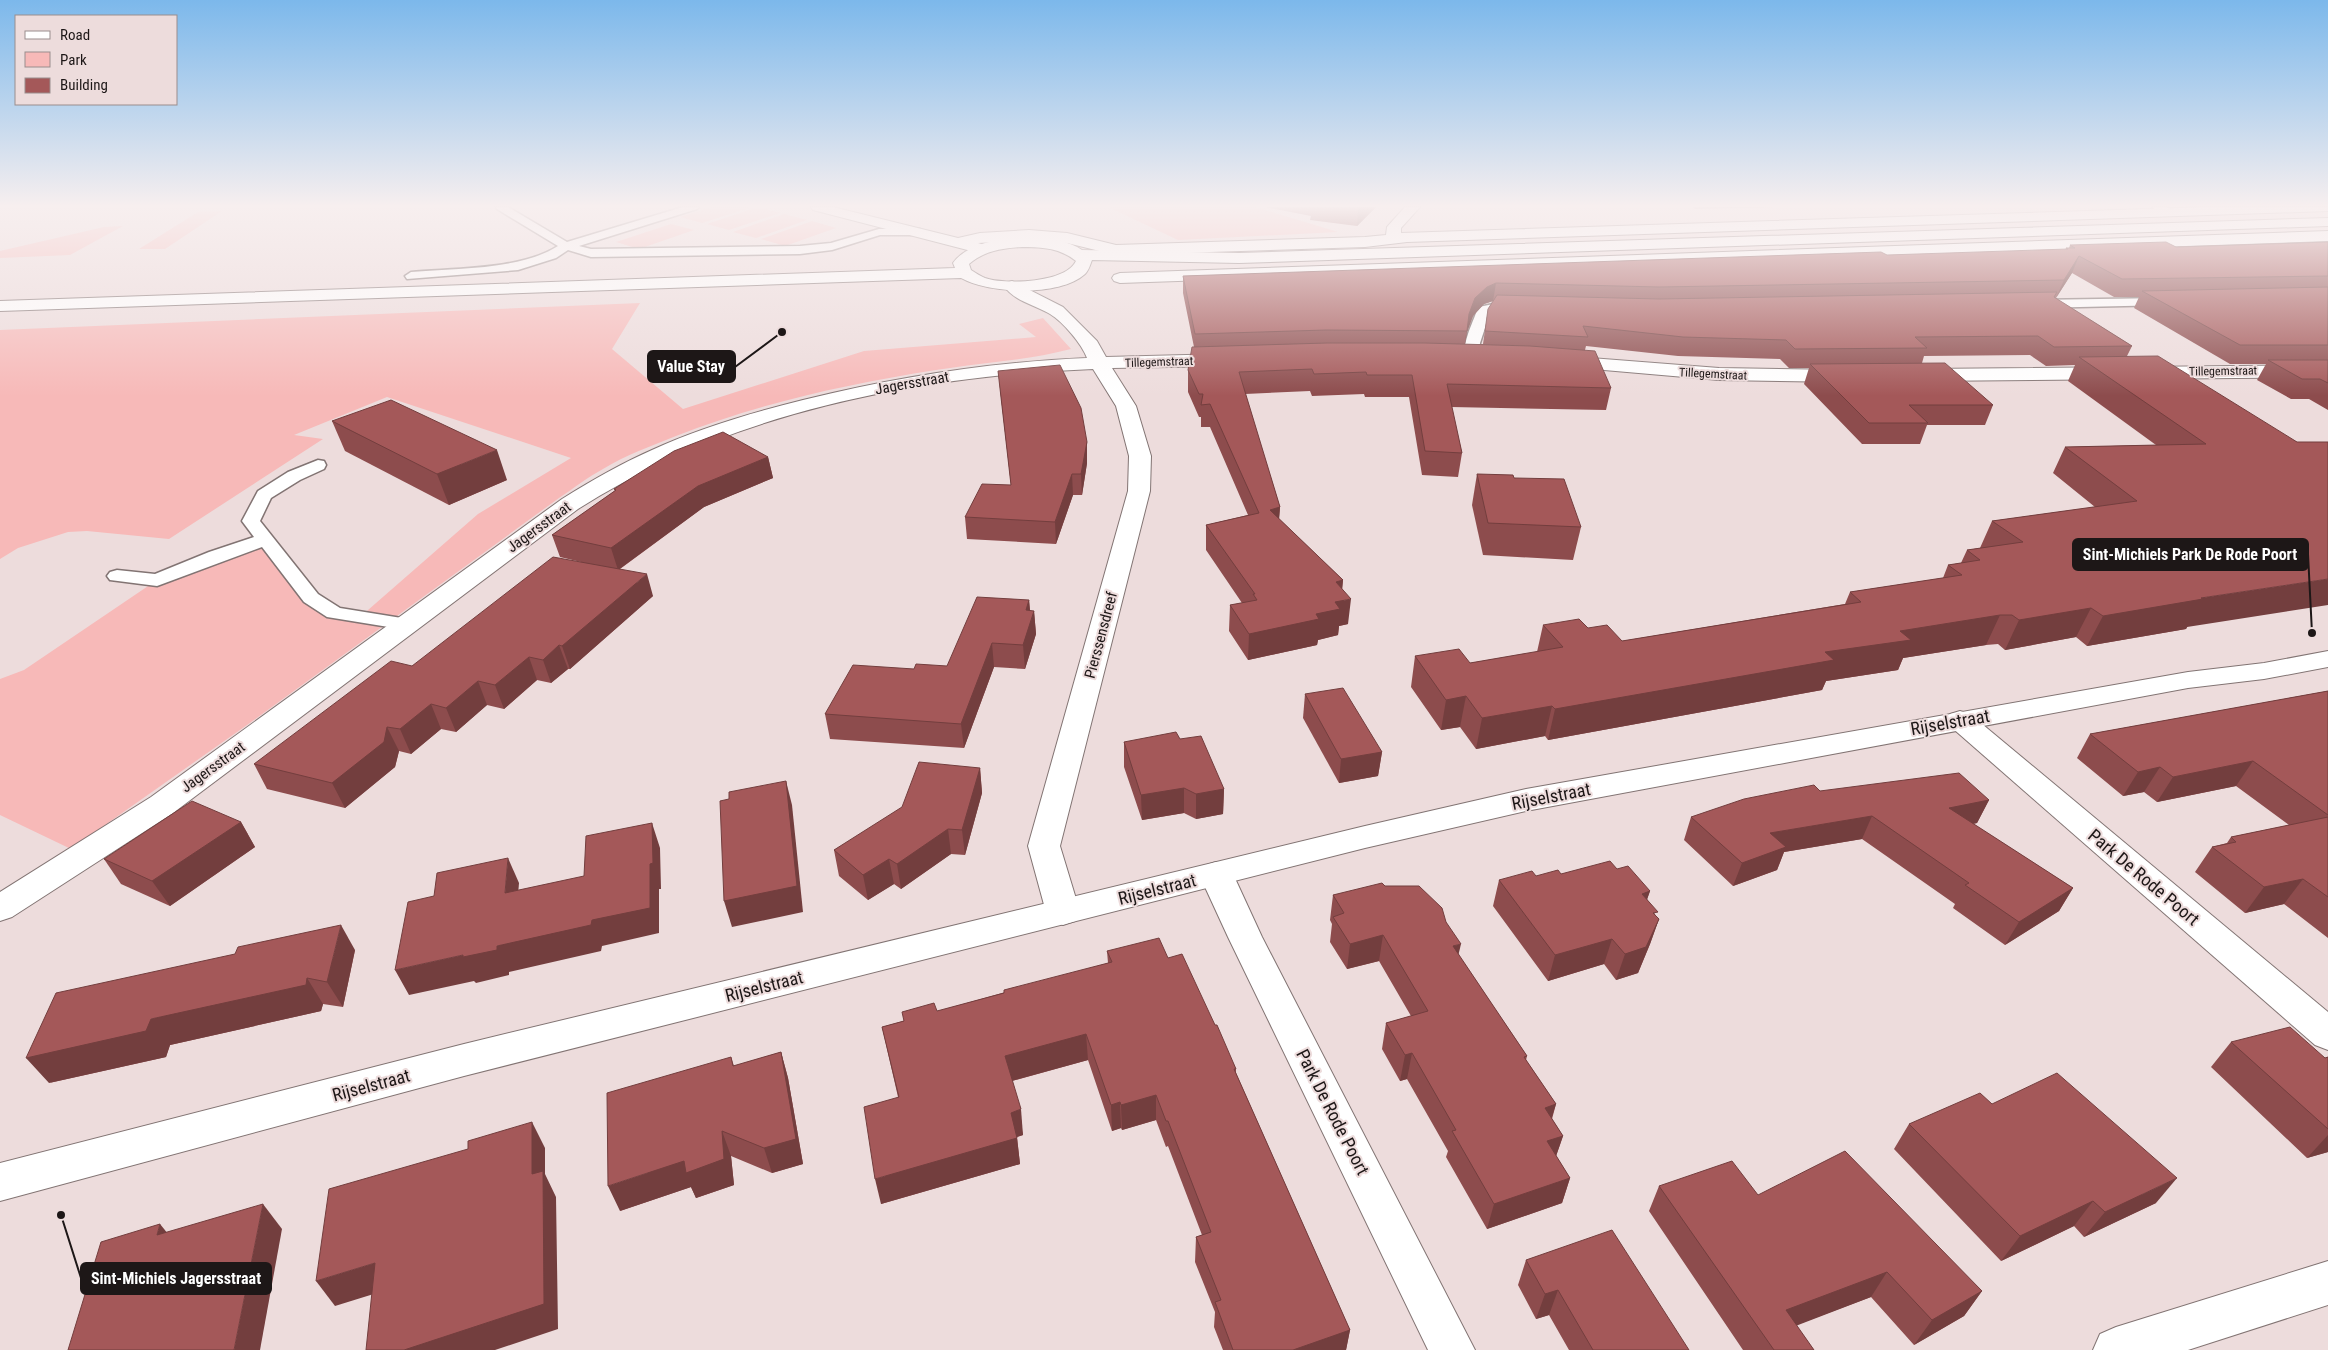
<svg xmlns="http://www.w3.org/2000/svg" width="2328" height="1350" viewBox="0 0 2328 1350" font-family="'Roboto Condensed',sans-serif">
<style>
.green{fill:#f7b9b8}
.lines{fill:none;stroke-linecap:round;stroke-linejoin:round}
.service-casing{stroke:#827473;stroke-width:3}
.minor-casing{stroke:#827473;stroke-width:2}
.tertiary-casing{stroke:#827473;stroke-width:2}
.secondary-casing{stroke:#827473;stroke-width:2}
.service{fill:#fff;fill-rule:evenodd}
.minor{fill:#fff;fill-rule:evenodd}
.tertiary{fill:#fff;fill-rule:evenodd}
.secondary{fill:#fff;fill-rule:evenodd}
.wall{fill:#8d4c4d;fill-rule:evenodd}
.shaded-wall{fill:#733e3e}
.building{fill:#a45859;stroke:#733e3e}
.labels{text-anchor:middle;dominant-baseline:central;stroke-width:4;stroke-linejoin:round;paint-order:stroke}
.far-street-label{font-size:12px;fill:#1d1717;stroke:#eddcdc}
.street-label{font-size:15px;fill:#1d1717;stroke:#eddcdc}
.near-street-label{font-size:18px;fill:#1d1717;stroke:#eddcdc}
.leader{fill:none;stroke:#1d1717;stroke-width:2}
.callout-dot{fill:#1d1717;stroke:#eddcdc;stroke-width:2}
.callout{fill:#1d1717;stroke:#1d1717;stroke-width:2}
.callout-label{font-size:16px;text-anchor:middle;font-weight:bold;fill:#fff}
</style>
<rect width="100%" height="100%" fill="#eddcdc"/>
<!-- green -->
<g class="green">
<path d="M712 207H752L702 223 680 217Z"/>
<path d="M758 207 780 213 729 230 707 224Z"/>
<path d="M1108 207H1255L1338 232 1178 240Z"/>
<path d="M222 211 165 249H139L198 212Z"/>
<path d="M784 214 807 220 756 238 733 232Z"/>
<path d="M812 221 836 228 785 246 761 239Z"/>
<path d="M671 224 694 230 639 249 616 242Z"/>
<path d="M123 226 70 255 0 258V251L104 227Z"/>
<path d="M640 303 612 349 683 409 864 351 1036 337 1019 324 1043 318 1071 349C1025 361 983 362 936 370 847 384 760 403 676 436 651 446 626 455 603 469 588 477 574 488 559 498L247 725 71 849 0 815V679L24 670 157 580 267 539 311 598 360 617 478 514 571 458 387 397 294 435 323 439 169 539 87 531 68 532 18 548 0 559V330Z"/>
</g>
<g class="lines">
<!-- service casing -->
<g class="service-casing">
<g id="service">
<path d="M496 207H508L567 242 683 207H699L697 209 579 246 591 249 800 246 831 243 879 229H920L926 232 920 235H880L832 250 800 254 591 257 568 250 556 258 518 270 407 279 405 276 411 272C455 268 521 270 558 246L497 209Z"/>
<path d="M2153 207H2166L2176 212 2170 215 2154 209Z"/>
<path d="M2164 298 2171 302 2169 305 2035 308 2028 304 2035 300Z"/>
<path d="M1498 303H1517L1524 307 1517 311 1490 313 1480 343 1479 357 1472 361 1467 360C1459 348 1473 323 1477 310L1479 307Z"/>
<path d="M318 460 324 461 326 465 324 469 300 480 271 498 260 521 318 594 340 608 414 620 417 624 414 628 407 630 327 617 304 602 262 547 157 586 110 580 107 576 110 572 117 570 155 574 209 552 254 537 242 521 258 491 288 472Z"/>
</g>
</g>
<!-- minor casing -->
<g class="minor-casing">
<g id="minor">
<path d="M811 207H833L958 238 980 233 1029 230 1067 233 1116 245 1365 237 1386 235 1387 227 1405 207H1420L1401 228V233L2209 207H2328V211L1407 242 1365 247 1116 255 1067 243 1029 240 978 243 984 245 987 248 984 251 979 253 813 210Z"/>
<path d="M2328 231V241L1120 283 1114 281 1112 278 1114 275 1120 273Z"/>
<path d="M1012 281 1063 307 1097 341 1106 357 1227 354 1234 356 1236 360 1234 364 1227 366 1112 368 1136 406 1151 456 1150 491 1060 846 1080 912 1075 921 1063 925 1051 921 1046 912 1028 846 1128 491 1129 456 1116 406 1093 369C918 376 727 413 578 509L173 813 12 917 0 921V892L151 797 562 499C591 481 620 464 652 450 700 428 751 413 803 400 896 377 992 362 1087 358 1082 344 1063 322 1050 314 1035 305 1014 301 1004 286L1006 283Z"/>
<path d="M1565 356 1719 368 1844 370 1851 372 1854 376 1851 380 1844 382 1719 380 1558 366 1556 362 1558 358Z"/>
<path d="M2328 365V377L1922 381 1915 379 1912 375 1915 371 1922 369Z"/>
<path d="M1960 711 1970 714 2328 1012V1050L2315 1045 1950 726 1946 720 1950 714Z"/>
<path d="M1216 862 1228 866 1233 874 1262 937 1475 1350H1428L1228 937 1199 874 1204 866Z"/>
<path d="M2328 1261V1305L2188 1350H2093L2100 1334 2116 1327Z"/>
</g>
</g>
<!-- tertiary casing -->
<g class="tertiary-casing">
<path id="tertiary" d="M2328 651V667L2264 679 2188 688 1526 811 1365 848 464 1076 0 1201V1163L464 1044 1365 826 1526 789 2188 672 2264 663Z"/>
</g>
<!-- secondary casing -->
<g class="secondary-casing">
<path id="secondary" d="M2328 218V226L1239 263 1092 260C1090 265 1089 270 1085 274 1060 297 989 294 961 278L0 311V301L955 268 953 263C974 233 1054 230 1082 250L1239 253ZM1022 247C1042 247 1060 248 1076 261 1066 283 1005 285 985 278 980 276 976 273 971 270L969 264C984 251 1002 248 1022 247Z"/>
</g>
<!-- service -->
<use href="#service" class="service"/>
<!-- minor -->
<use href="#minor" class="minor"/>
<!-- tertiary -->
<use href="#tertiary" class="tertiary"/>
<!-- secondary -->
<use href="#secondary" class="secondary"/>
</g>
<!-- wall -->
<g class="wall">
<path d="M1265 207H1376L1357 226 1310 220 1311 216Z"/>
<path d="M1692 207H1783L1695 209Z"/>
<path d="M2328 242V410L2309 399H2291L2257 380 2266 364H2230L2134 308 2139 297H2114L2072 273 2056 298H2055L2132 346 2127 356 2297 442 2186 629 2087 646 2076 637 2005 650 1998 644 1986 645 1903 658 1898 670 1826 681 1822 690 1548 740 1545 736 1476 749 1460 727 1441 730 1411 687 1415 656 1470 663 1537 652 1543 625 1588 628 1622 641 1845 604 1850 592 1943 578 1948 565 1961 563 1967 550 1980 548 1992 521 2095 507 2053 473 2065 447 2156 445 2068 381 2075 365 2046 366 2030 355 1924 356 1922 363 1993 405 1985 425H1927L1920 444H1862L1804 384 1809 368H1789L1780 359 1678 356 1586 346 1585 350 1611 388 1606 410 1451 407 1462 453 1458 477 1422 475 1409 397H1365L1364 394 1312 396 1310 391 1245 394 1280 507 1279 519 1343 580 1342 589 1348 624 1339 626 1338 635 1318 640 1317 645 1248 660 1229 631 1230 605 1242 603 1206 550V525L1248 515 1210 427H1201V417H1199L1188 392V370L1194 347 1183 293V276L2065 250 2066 248H2069L2070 245 2176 247ZM1493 301 1488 309 1483 344H1465L1467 332 1473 316 1484 304Z"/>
<path d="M998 371 1087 442V463L1082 495H1073L1056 544 967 539 965 517 1011 485Z"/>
<path d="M332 421 507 480 449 505 345 451Z"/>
<path d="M768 457 773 478 704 507 620 569 653 596 570 669H568L551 683 537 680 504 709 487 705 456 732 441 729 411 754 399 751 395 767 345 808 267 789 254 764 581 562 560 557 552 535 615 491 614 489Z"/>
<path d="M1477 474 1514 478 1581 527 1573 560 1483 555 1472 505Z"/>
<path d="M1029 600 1030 611H1034L1036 634 1025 669 994 667 964 748 830 739 825 714 914 669 947 666Z"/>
<path d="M2328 691V938L2284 904 2245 913 2195 872 2212 847 2227 843 2231 837 2289 825 2236 786 2157 802 2144 792 2123 796 2077 758 2090 734Z"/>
<path d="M1305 694 1382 752 1378 776 1339 783 1303 718Z"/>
<path d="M1180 739 1224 789 1223 814 1196 819 1184 813 1142 820 1124 767V742Z"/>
<path d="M980 768 982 793 965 855 951 854 901 889 894 884 868 900 839 876 834 850Z"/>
<path d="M1820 791 1989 800 1977 823 1973 824 2073 888 2059 911 2005 945 1953 908 1955 904 1862 839 1784 852 1777 870 1733 886 1684 840 1691 817Z"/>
<path d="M241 822 255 847 170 906 121 884 104 859Z"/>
<path d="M1617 869 1650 891 1647 899 1656 916 1659 919 1650 944 1638 973 1616 980 1604 964 1548 981 1493 906 1499 880 1561 874Z"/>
<path d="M1385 886 1446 922 1458 954 1527 1056 1526 1060 1556 1104 1552 1119 1563 1136 1556 1156 1570 1178 1562 1203 1487 1229 1446 1157 1448 1151 1407 1079 1400 1081 1382 1049 1386 1023 1411 1016 1379 961 1347 969 1330 942 1332 924 1330 920 1333 895Z"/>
<path d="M355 950 343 1007 323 1004 321 1011 170 1045 166 1057 49 1083Z"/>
<path d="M1107 951 1168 958 1215 1025 1236 1069V1073L1350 1330 1346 1350H1223L1214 1327 1215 1312 1195 1262 1196 1237 1202 1235 1168 1146 1166 1147 1156 1120 1122 1130 1121 1128 1112 1131 1088 1060 1012 1081 1023 1135 1017 1137 1020 1164 881 1204 898 1097 882 1027 1108 963Z"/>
<path d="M2231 1042 2325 1058 2328 1057V1152L2307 1158 2211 1067Z"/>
<path d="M781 1052 788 1078 803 1164 772 1173 731 1156 734 1185 696 1198 691 1187 620 1211 731 1057 734 1066Z"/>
<path d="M1992 1104 2156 1203 2084 1237 2074 1226 2001 1261 1894 1149 1909 1124Z"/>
<path d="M1659 1186 1758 1195 1982 1291 1964 1316 1914 1345 1871 1297 1796 1325 1814 1350H1743L1649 1211Z"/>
<path d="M1526 1260 1689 1350H1569L1549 1315 1536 1319 1518 1285Z"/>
</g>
<!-- shaded-wall -->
<g class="shaded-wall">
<path d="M1358 207H1376L1357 226Z"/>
<path d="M2079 256 2072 273 2056 298 2064 280Z"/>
<path d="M1496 283 1493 301 1484 304 1473 316 1467 332 1464 349 1469 314 1475 298 1487 287Z"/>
<path d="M1087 442V463L1082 495 1081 474Z"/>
<path d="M497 450 507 480 449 505 437 474Z"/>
<path d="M768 457 773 478 704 507 618 570 611 548 698 486Z"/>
<path d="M1072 474 1073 495 1056 544 1055 522Z"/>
<path d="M1280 507 1278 532 1270 510Z"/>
<path d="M647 574 653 596 570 669 562 646Z"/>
<path d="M2328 579V605L2187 627 2186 629 2087 646 2103 616 2201 598Z"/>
<path d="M1343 580 1341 601 1351 599 1348 624 1339 626 1338 635 1318 640 1317 645 1248 660 1249 634 1316 614 1336 582Z"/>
<path d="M1029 600 1031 622 1034 611 1036 634 1025 669 1023 645 1026 610Z"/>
<path d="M2091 608 2076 637 2005 650 2019 620Z"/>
<path d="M2000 615 1986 645 1903 658 1898 670 1826 681 1822 690 1548 740 1555 709 1825 652 1900 631Z"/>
<path d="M992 643 994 667 964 748 961 724Z"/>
<path d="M559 645 568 669 551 683 543 660Z"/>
<path d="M529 657 537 680 504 709 495 685Z"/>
<path d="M478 681 487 705 456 732 446 708Z"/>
<path d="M1466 696 1460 727 1441 730 1446 700Z"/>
<path d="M431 704 441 729 411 754 400 729Z"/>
<path d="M1552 706 1545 736 1476 749 1482 718Z"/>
<path d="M387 727 399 751 395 767 345 808 332 783Z"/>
<path d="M1382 752 1378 776 1339 783 1341 759Z"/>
<path d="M2253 761 2236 786 2157 802 2173 777Z"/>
<path d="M2160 767 2144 792 2123 796 2138 772Z"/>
<path d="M980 768 982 793 965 855 962 830Z"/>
<path d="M786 781 792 805 803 912 732 927 724 901Z"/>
<path d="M1184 788V813L1142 820 1141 795Z"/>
<path d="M1224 789 1223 814 1196 819V794Z"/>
<path d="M1989 800 1977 823 1937 831 1949 808Z"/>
<path d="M1872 816 1862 839 1784 852 1777 870 1733 886 1742 863 1770 833Z"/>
<path d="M241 822 255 847 170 906 152 881Z"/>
<path d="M652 823 660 848 661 889H659V933L602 946 601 951 509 972V975L476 983 474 981 409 995 395 970 463 955 592 920 650 864Z"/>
<path d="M948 829 951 854 901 889 897 864Z"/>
<path d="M508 858 519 883 516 918 505 893Z"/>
<path d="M889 859 894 884 868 900 863 875Z"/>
<path d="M2303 879 2284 904 2245 913 2264 887Z"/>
<path d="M2073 888 2059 911 2005 945 2019 922Z"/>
<path d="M1650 891 1641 917 1642 894Z"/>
<path d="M1659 919 1650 944 1638 973 1616 980 1625 954Z"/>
<path d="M341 925 355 950 343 1007 327 982Z"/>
<path d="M1383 935 1379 961 1347 969 1350 944Z"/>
<path d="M1612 939 1604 964 1548 981 1555 955Z"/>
<path d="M1461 944 1455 969 1453 946Z"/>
<path d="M307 978 323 1004 321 1011 170 1045 166 1057 49 1083 26 1058 151 1019Z"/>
<path d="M1086 1034 1088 1060 1008 1082 1005 1056Z"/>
<path d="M781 1052 788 1078 803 1164 772 1173 764 1148Z"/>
<path d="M1412 1053 1407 1079 1400 1081 1405 1055Z"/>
<path d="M1156 1095V1120L1122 1130 1121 1105Z"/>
<path d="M1120 1102 1121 1128 1112 1131 1111 1105Z"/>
<path d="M1556 1104 1548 1129 1545 1108Z"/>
<path d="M1021 1109 1023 1135 1014 1138 1011 1113Z"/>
<path d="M532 1122 545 1148V1174L556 1197 558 1329 495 1350H404L532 1174Z"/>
<path d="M722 1131 731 1156 734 1185 696 1198 691 1187 620 1211 608 1186 684 1161Z"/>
<path d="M2328 1135V1152L2307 1158Z"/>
<path d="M1563 1136 1554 1162 1547 1141Z"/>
<path d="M1017 1138 1020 1164 881 1204 875 1179Z"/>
<path d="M1570 1178 1562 1203 1487 1229 1494 1204Z"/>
<path d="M2177 1178 2156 1203 2084 1237 2105 1212Z"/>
<path d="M2093 1201 2074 1226 2001 1261 2020 1236Z"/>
<path d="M263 1204 282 1229 260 1350H234Z"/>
<path d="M160 1224 181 1250 157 1235Z"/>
<path d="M375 1263 393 1288 335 1306 316 1281Z"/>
<path d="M1887 1272 1871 1297 1772 1335 1786 1310Z"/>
<path d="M1558 1290 1549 1315 1536 1319 1545 1294Z"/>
<path d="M1982 1291 1964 1316 1914 1345 1932 1320Z"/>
<path d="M1350 1330 1346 1350H1293Z"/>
</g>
<!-- building -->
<g class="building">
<path d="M2166 242 2176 247 2328 242V276L2122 279 2079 256 2064 280 1659 287 1496 283 1487 287 1475 298 1469 314 1467 331 1326 330 1195 334 1183 276 1881 252 1887 255 2068 249 2066 248H2075L2070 245Z"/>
<path d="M2328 287V345H2240L2142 291Z"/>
<path d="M2057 292 2054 297 2132 346 2054 347 2038 336 1915 337 1927 348 1795 349 1786 340 1683 337 1583 326 1588 337 1485 331 1488 309 1497 295 1659 299Z"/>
<path d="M1327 343H1425L1530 346 1595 351 1611 388 1447 384 1462 453 1425 451 1412 375H1367L1366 372 1314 374 1312 369 1239 372 1280 507 1270 510 1343 580 1336 582 1351 599 1335 602 1340 609 1316 614 1319 619 1249 634 1230 605 1257 600 1253 594H1255L1206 525 1259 513 1210 404 1201 405 1203 394H1199L1188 370 1192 347Z"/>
<path d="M2158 356 2297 442H2328V579L2201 598 2203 599 2103 616 2091 608 2019 620 2012 615H2000L1900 631 1911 640 1825 652 1834 660 1555 709 1552 706 1482 718 1466 696 1446 700 1415 656 1459 649 1470 663 1563 647 1543 625 1579 619 1588 628 1607 625 1622 641 1861 602 1850 592 1962 575 1948 565 1980 560 1967 550 2023 542 1992 521 2137 501 2065 447 2206 444 2079 357Z"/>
<path d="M2268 360H2328V383L2320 379H2302Z"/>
<path d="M1945 363 1993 405H1909L1928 423H1869L1810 364Z"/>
<path d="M1060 365 1081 408 1087 442 1081 474H1072L1055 522 965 517 982 484 1011 485 998 371Z"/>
<path d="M391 400 497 450 437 474 332 421Z"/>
<path d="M723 432 768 457 698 486 611 548 552 535 616 490 614 489 674 451Z"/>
<path d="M1477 474 1513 475 1514 478 1564 479 1581 527 1488 523Z"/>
<path d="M553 557 647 574 562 646 559 645 543 660 529 657 495 685 478 681 446 708 431 704 400 729 387 727 384 742 332 783 254 764 391 661 412 666Z"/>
<path d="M977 597 1029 600 1026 610 1034 611 1023 645 992 643 961 724 825 714 853 665 914 669 916 664 947 666Z"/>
<path d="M1343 688 1382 752 1341 759 1305 694Z"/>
<path d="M2328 691V815L2253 761 2173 777 2160 767 2138 772 2090 734Z"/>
<path d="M1176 732 1180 739 1201 736 1224 789 1196 794 1184 788 1141 795 1124 742Z"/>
<path d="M919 762 980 768 962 830 948 829 897 864 889 859 863 875 834 850 902 807Z"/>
<path d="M1959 773 1989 800 1949 808 2073 888 2019 922 1965 885 1969 883 1872 816 1770 833 1786 847 1742 863 1691 817 1744 799 1814 785 1820 791Z"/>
<path d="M786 781 797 886 724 901 720 801 729 799V792Z"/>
<path d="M192 801 241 822 152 881 104 859Z"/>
<path d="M2328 817V897L2303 879 2264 887 2212 847 2236 842 2231 837Z"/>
<path d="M652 823 653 863 650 864V908L592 920 591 925 497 946V950L463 957V955L395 970 408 902 434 896 437 873 508 858 505 893 584 876 586 836Z"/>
<path d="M1610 861 1617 869 1628 866 1650 891 1642 894 1658 912 1653 913 1659 919 1646 947 1625 954 1612 939 1555 955 1499 880 1532 871 1536 876 1558 870 1561 874Z"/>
<path d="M1382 883 1385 886H1419L1442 908 1446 922 1461 944 1453 946 1527 1056 1524 1057 1556 1104 1545 1108 1563 1136 1547 1141 1570 1178 1494 1204 1452 1131 1456 1130 1412 1053 1405 1055 1386 1023 1428 1011 1383 935 1350 944 1333 917 1344 913 1333 895Z"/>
<path d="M341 925 327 982 307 978 306 985 151 1019 146 1031 26 1058 56 993 235 954 238 947Z"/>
<path d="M1159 938 1168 958 1182 954 1215 1025H1217L1236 1069H1234L1350 1330 1293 1350H1233L1215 1302 1221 1300 1196 1237 1211 1232 1168 1121H1166L1156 1095 1121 1105 1120 1102 1111 1105 1086 1034 1005 1056 1021 1109 1011 1113 1017 1138 875 1179 864 1107 899 1097 882 1027 904 1021 902 1012 934 1003 937 1011 1004 993V990L1112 962 1107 951Z"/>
<path d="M2290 1027 2325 1058 2328 1057V1129L2231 1042Z"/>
<path d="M781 1052 796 1139 764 1148 722 1131 724 1159 686 1173 684 1161 608 1186 607 1093 731 1057 733 1066Z"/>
<path d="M2057 1073 2177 1178 2105 1212 2093 1201 2020 1236 1909 1124 1980 1093 1992 1104Z"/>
<path d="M532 1122V1174L543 1171 544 1304 404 1350H366L375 1263 316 1281 329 1189 468 1149V1141Z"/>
<path d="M1845 1151 1982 1291 1932 1320 1887 1272 1786 1310 1814 1350H1774L1659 1186 1732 1161 1758 1195Z"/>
<path d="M263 1204 234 1350H68L101 1242 160 1224 157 1235Z"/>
<path d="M1612 1230 1689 1350H1593L1558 1290 1545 1294 1526 1260Z"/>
</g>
<!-- sky -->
<linearGradient id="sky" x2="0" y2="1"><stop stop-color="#7cb8eb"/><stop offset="0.52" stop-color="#f7efef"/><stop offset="1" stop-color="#f7efef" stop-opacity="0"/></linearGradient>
<rect width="2328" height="396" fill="url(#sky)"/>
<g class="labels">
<!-- far-street labels -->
<g class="far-street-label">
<text transform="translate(1159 362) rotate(-2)">Tillegemstraat</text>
<text transform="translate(2223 371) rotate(-1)">Tillegemstraat</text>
<text transform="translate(1713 374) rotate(3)">Tillegemstraat</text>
</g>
<!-- street labels -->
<g class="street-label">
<text transform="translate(912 383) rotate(-10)">Jagersstraat</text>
<text transform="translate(539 527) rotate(-36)">Jagersstraat</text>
<text transform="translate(1101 635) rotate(-75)">Pierssensdreef</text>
<text transform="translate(213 767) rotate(-36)">Jagersstraat</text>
</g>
<!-- near-street labels -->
<g class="near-street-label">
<text transform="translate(1950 722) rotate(-10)">Rijselstraat</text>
<text transform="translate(1551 796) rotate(-11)">Rijselstraat</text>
<text transform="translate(2144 877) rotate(40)">Park De Rode Poort</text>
<text transform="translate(1157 889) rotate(-14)">Rijselstraat</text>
<text transform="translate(764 986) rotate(-14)">Rijselstraat</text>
<text transform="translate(371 1085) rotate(-15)">Rijselstraat</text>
<text transform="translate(1333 1112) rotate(63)">Park De Rode Poort</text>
</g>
</g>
<!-- callouts -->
<path class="leader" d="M782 332L735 367M2312 633L2308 554M61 1215L81 1278"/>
<g class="callout-dot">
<circle cx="782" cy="332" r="5"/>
<circle cx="2312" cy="633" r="5"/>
<circle cx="61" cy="1215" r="5"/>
</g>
<g class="callout">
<rect x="648" y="351" width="87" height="31" rx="5"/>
<rect x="2073" y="539" width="235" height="31" rx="5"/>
<rect x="81" y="1263" width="190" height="31" rx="5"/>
</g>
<g class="callout-label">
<text x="691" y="372">Value Stay</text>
<text x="2190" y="560">Sint-Michiels Park De Rode Poort</text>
<text x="176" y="1284">Sint-Michiels Jagersstraat</text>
</g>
<!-- legend -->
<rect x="15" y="15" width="162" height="90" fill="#eddcdc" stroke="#9a8d8d"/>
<rect x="25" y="31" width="25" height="8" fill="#ffffff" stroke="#9a8d8d"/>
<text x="60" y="40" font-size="15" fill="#1d1717">Road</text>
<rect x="25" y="52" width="25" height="15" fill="#f7b9b8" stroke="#9a8d8d"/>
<text x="60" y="65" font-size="15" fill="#1d1717">Park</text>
<rect x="25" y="78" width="25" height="15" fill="#a45859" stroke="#9a8d8d"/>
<text x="60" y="90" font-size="15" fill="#1d1717">Building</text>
</svg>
